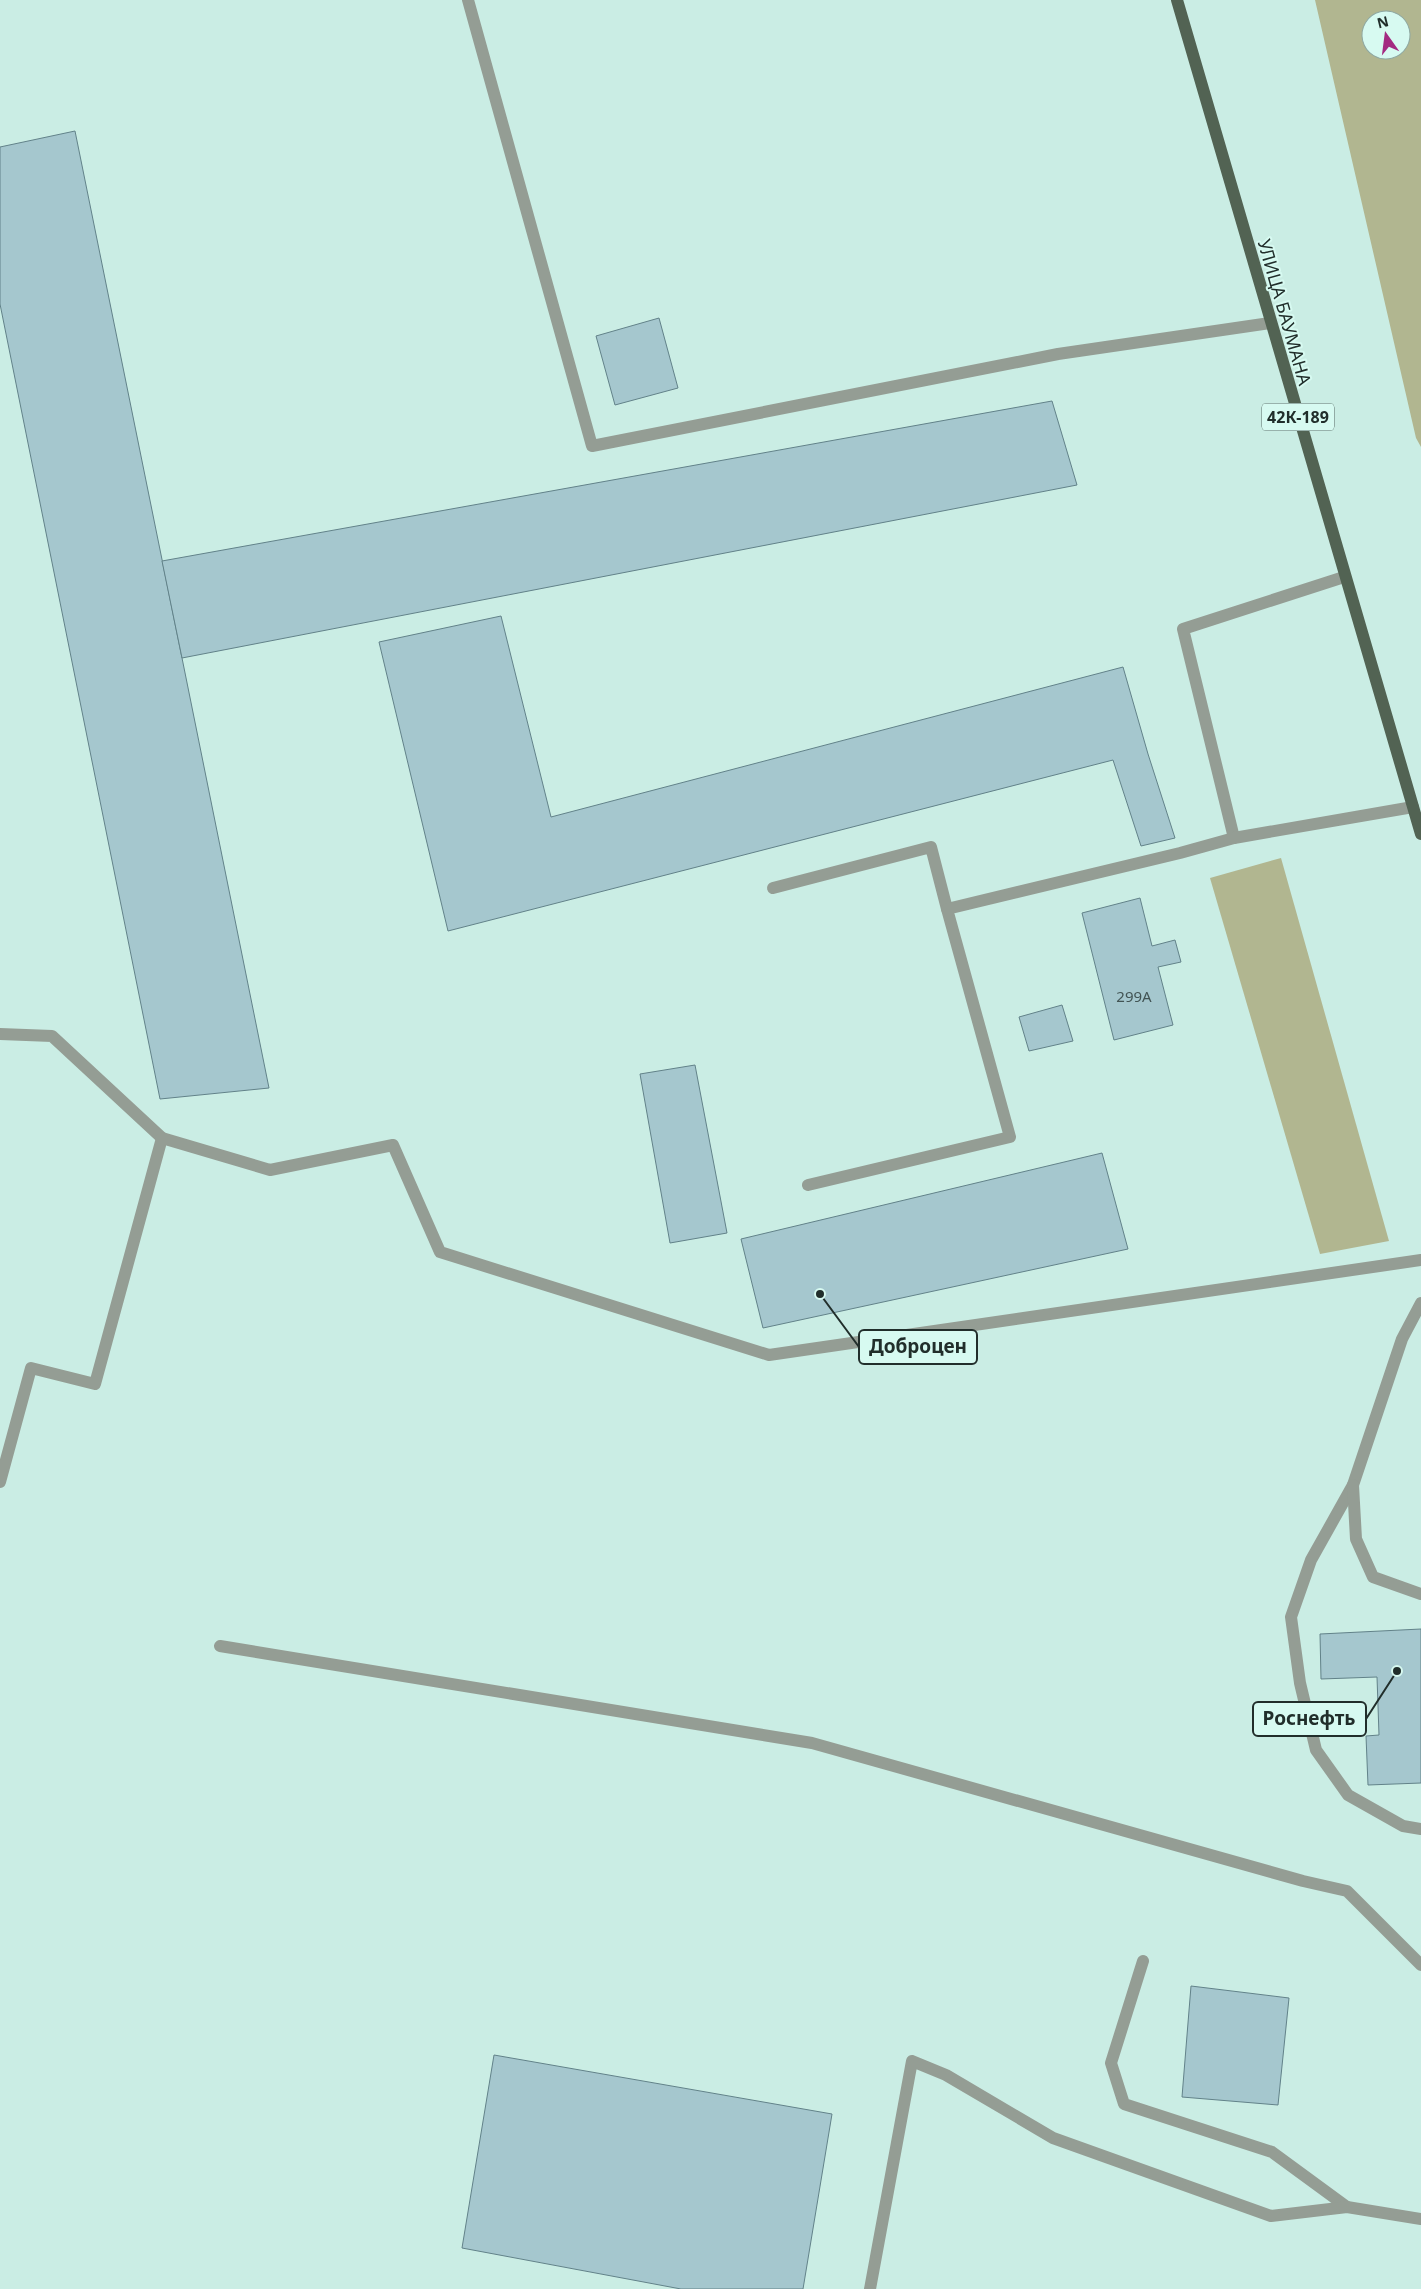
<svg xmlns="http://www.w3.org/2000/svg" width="1421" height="2289" viewBox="0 0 1421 2289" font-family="'Noto Sans',sans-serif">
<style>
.green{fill:#b1b690;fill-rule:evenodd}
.building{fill:#a5c7ce;stroke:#628289}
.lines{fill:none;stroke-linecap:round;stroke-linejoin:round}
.lane{stroke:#949d94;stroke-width:12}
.street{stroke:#949d94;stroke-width:12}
.primary{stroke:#526353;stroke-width:12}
.labels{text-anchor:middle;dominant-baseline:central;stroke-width:4;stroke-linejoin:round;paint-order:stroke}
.number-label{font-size:15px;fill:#425454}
.shield{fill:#d7faf1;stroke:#586b66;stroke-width:1}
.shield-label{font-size:16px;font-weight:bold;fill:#212e2b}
.street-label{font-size:18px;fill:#212e2b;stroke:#d7faf1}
.leader{fill:none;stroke:#212e2b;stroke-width:2}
.callout-dot{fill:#212e2b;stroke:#d7faf1;stroke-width:2}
.callout{fill:#d7faf1;stroke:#212e2b;stroke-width:2}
.callout-label{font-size:19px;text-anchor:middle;font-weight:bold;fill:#212e2b}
</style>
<rect width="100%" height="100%" fill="#caede4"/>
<!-- green -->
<g class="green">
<path d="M1315 0H1421V447L1416 438ZM1371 20H1401V50H1371Z"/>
<path d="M1281 858 1389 1241 1320 1254 1210 878Z"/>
</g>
<!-- building -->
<g class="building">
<path d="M75 131 182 658 269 1088 160 1099 0 304V147Z"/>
<path d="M659 318 678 388 615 405 596 336Z"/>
<path d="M1052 401 1077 485 182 658 162 561Z"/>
<path d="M501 616 551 817 1123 667 1148 754 1175 838 1141 846 1113 760 448 931 379 642Z"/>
<path d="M1140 898 1152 946 1175 940 1181 962 1158 967 1173 1025 1114 1040 1082 913Z"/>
<path d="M1062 1005 1073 1041 1029 1051 1019 1017Z"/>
<path d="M695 1065 727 1233 670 1243 640 1074Z"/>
<path d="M1102 1153 1128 1249 763 1328 741 1239Z"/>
<path d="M1421 1629V1783L1368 1785 1366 1736 1379 1735 1377 1677 1321 1679 1320 1634Z"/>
<path d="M1191 1986 1289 1998 1278 2105 1182 2097Z"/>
<path d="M494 2055 832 2114 803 2289H681L462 2248Z"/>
</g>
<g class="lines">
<!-- lane -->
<g class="lane">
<path d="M1234 838 1183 629 1344 577"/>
<path d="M773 888 931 847 947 909"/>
<path d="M0 1034 52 1036 162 1138"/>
<path d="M808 1185 1010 1137 947 909 1180 853 1234 838 1413 807"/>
<path d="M1421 1303 1402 1339 1353 1485 1311 1560 1291 1617 1300 1683 1316 1750 1348 1795 1403 1826 1421 1829"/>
<path d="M0 1482 31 1368 95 1384 162 1138 270 1170 393 1145 440 1252 769 1355 1421 1260"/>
<path d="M1353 1485 1356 1539 1373 1577 1421 1594"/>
<path d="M220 1646 812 1743 1303 1881 1347 1891 1421 1965"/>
<path d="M1143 1961 1111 2063 1124 2104 1272 2152 1347 2207"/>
<path d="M870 2289 912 2061 946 2075 1053 2138 1271 2216 1347 2207 1421 2219"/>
</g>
<!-- street -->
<path class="street" d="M468 0 592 446 1058 354 1270 323"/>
<!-- primary -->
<path class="primary" d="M1177 0 1421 834"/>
</g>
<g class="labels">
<!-- number labels -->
<g class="number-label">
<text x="1134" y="996">299А</text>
</g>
<!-- shield labels -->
<rect class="shield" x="1262" y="403.5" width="72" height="27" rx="4"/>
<g class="shield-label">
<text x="1298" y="417">42К-189</text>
</g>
<!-- street labels -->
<g class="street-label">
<text transform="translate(1285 312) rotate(74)">УЛИЦА БАУМАНА</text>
</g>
</g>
<!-- callouts -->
<path class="leader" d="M820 1294L859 1347M1397 1671L1366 1719"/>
<g class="callout-dot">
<circle cx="820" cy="1294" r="5"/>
<circle cx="1397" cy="1671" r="5"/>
</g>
<g class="callout">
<rect x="859" y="1330" width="118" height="34" rx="5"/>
<rect x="1253" y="1702" width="113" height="34" rx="5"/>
</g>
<g class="callout-label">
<text x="918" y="1353">Доброцен</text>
<text x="1309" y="1725">Роснефть</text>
</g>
<!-- north arrow -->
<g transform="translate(1386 35) rotate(346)"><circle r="24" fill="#d7faf1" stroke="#8ea8a2"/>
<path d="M0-4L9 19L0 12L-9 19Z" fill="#a32a81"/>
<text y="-8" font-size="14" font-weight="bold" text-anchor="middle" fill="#212e2b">N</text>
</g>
</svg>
